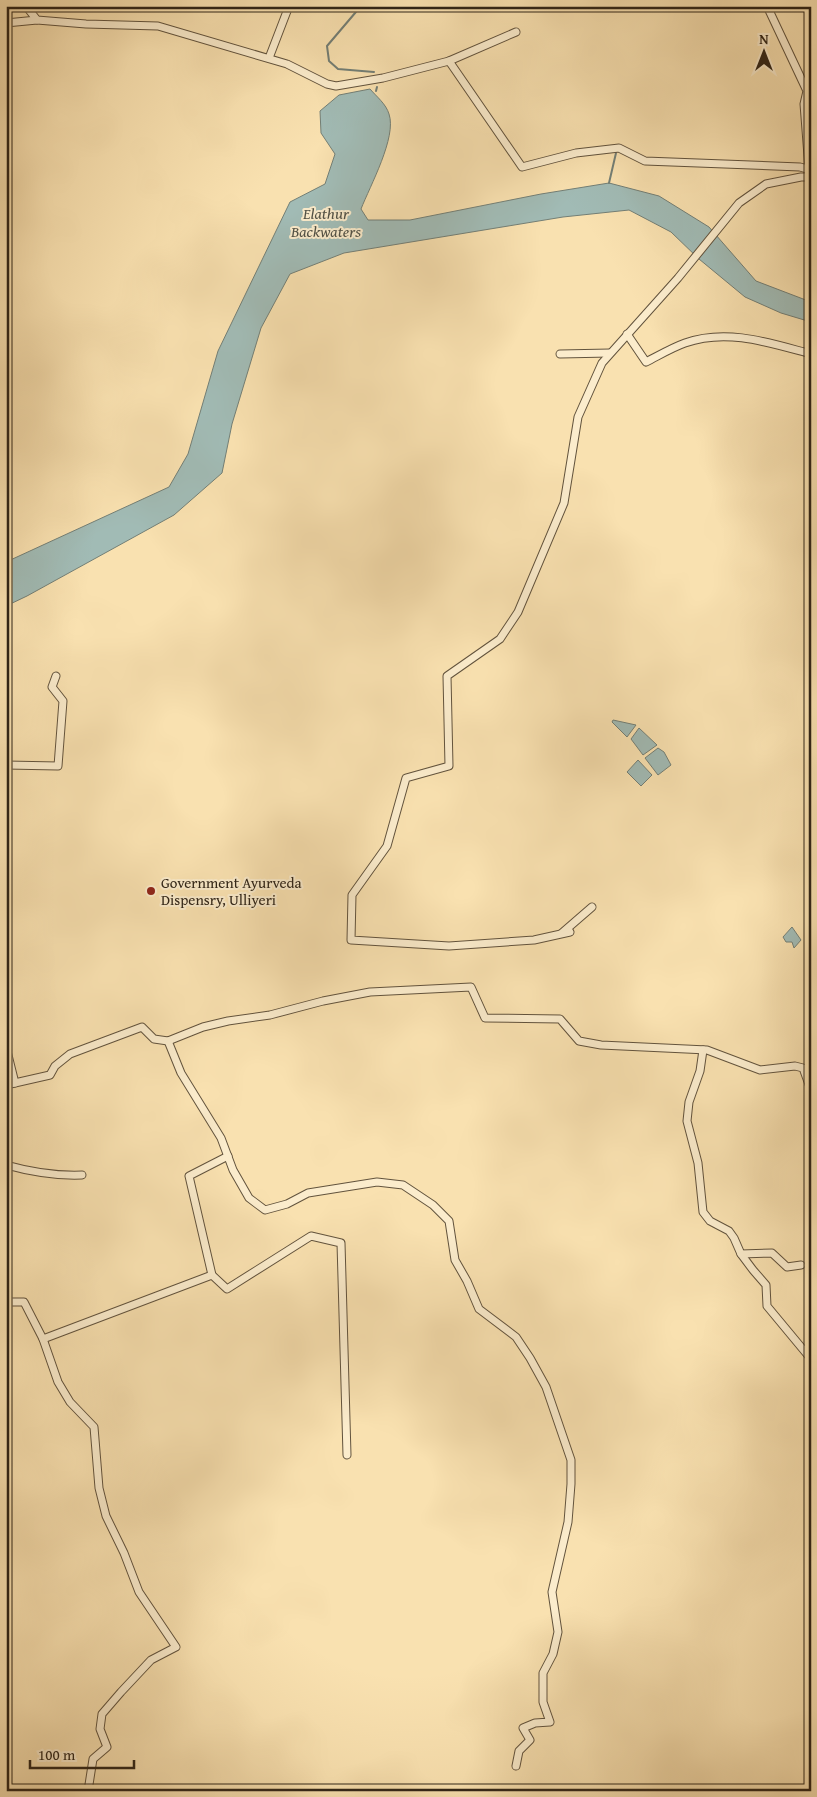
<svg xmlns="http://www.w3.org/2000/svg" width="817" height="1797" viewBox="0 0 817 1797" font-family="'Gentium Book Plus',serif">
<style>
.water{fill:#a1bbb5;stroke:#737f76}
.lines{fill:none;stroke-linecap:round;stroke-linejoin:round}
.stream{stroke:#737f76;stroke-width:2}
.street-casing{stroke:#62533d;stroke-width:9}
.street{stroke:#fbeccc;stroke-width:7}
.poi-dot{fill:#8f2418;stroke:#fbeccc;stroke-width:2}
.labels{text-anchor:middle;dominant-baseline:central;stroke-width:4;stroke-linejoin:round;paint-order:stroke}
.poi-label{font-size:15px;fill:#2f2417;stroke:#fbeccc;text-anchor:start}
.water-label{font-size:16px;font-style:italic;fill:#515146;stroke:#fbeccc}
</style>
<rect width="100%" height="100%" fill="#f9e1b0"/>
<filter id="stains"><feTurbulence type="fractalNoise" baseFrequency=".004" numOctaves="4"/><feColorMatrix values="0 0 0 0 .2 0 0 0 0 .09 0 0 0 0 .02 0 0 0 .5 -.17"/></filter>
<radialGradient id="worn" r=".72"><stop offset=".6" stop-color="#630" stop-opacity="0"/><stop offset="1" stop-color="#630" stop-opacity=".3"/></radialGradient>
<!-- water -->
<g class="water">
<path d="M370 89C377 97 386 104 389 114 397 137 370 186 361 209L368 220H410L541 194 609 183 659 196 709 227 756 281 811 302V322L781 313 745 297 699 259 671 232 629 210 563 217 344 253 290 274 261 328 232 424 222 473 174 515 27 596 6 606V562L169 487 188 454 218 351 290 202 325 184 335 154 321 133 320 111 339 95Z"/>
<path d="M613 720 636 725 627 737 612 722Z"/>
<path d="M639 728 657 745 643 755 631 739Z"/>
<path d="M658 748 664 752 671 765 658 775 645 758Z"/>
<path d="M638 760 652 775 641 786 627 772Z"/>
<path d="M792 927 801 940 794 948 792 942H786L783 937Z"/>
</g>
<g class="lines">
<!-- stream -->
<g class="stream">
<path d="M361 6 327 46 329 61 338 69 374 72"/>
<path d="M376 91 377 87"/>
<path d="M609 183 616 153"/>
</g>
<!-- street casing -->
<g class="street-casing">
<g id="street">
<path d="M26 6 37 20 86 24 158 26 287 64 327 84 336 86 383 78 449 61 522 167 576 153 619 148 645 161 800 167 811 170"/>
<path d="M767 6 807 91 804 104 809 169"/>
<path d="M6 23 37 20"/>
<path d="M269 58 289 6"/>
<path d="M449 61 516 32"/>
<path d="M627 334 646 362C658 356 671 348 685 343 727 328 770 343 811 354"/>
<path d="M560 354 610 353"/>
<path d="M6 765 58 766 63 701 52 687 56 676"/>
<path d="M570 932 534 940 449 946 351 940 352 895 387 846 406 778 449 766 447 676 500 639 518 612 564 503 578 417 602 363 678 278 739 203 766 184 801 177H811"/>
<path d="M562 933 592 907"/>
<path d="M168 1041 181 1073 221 1138 233 1170 249 1198 265 1210 287 1204 308 1193 377 1182 403 1185 433 1205 449 1221 455 1260 467 1281 479 1309 516 1337 530 1358 546 1387 571 1460V1484L568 1522 552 1592 558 1632 553 1654 543 1673V1702L550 1722 535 1723 523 1728 530 1740 519 1751 516 1766"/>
<path d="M6 1047 15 1083"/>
<path d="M703 1050 700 1071 689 1102 687 1121 698 1163 703 1212 710 1221 729 1231 734 1238 741 1254 772 1253 787 1267 801 1265"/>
<path d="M6 1085 50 1075 55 1066 70 1054 142 1027 154 1039 168 1041 203 1027 228 1021 270 1015 323 1001 370 992 471 987 485 1018 560 1019 579 1041 601 1045 707 1050 760 1070 795 1066 803 1068 811 1090"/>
<path d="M6 1165C31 1172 56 1176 82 1175"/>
<path d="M741 1254 753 1270 766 1285 767 1306 811 1359"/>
<path d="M212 1275 189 1176 228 1156"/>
<path d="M6 1302H24L43 1339 58 1382 70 1402 94 1427 99 1488 106 1516 124 1553 139 1592 176 1647 151 1660 121 1692 102 1714 100 1729 107 1747 93 1759 88 1791"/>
<path d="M43 1339 212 1275 227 1289 311 1236 341 1243 347 1455"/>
</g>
</g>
<!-- street -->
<use href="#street" class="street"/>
</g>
<!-- markers -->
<circle class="poi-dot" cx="151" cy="891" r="5"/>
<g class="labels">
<!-- poi labels -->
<g class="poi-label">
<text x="161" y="882">Government Ayurveda<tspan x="161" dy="17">Dispensry, Ulliyeri</tspan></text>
</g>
<!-- water labels -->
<g class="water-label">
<text x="326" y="213">Elathur<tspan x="326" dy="18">Backwaters</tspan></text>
</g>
</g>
<!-- margin -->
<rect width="817" height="1797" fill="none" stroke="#f9e1b0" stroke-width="25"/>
<rect x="8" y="8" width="802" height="1782" fill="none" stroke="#2f2417" stroke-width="2.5"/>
<rect x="12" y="12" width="792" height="1772" fill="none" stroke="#2f2417"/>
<!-- north arrow -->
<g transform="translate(764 52)" stroke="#fbeccc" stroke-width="4" paint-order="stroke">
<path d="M0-4L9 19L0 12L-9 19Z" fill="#2f2417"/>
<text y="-8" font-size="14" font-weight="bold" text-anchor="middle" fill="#2f2417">N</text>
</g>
<!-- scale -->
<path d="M30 1760v8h104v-8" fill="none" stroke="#2f2417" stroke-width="2.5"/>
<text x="38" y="1760" font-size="15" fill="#2f2417" stroke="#fbeccc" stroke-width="4" paint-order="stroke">100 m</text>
<rect width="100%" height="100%" filter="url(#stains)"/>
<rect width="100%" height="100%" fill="url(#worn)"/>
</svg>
